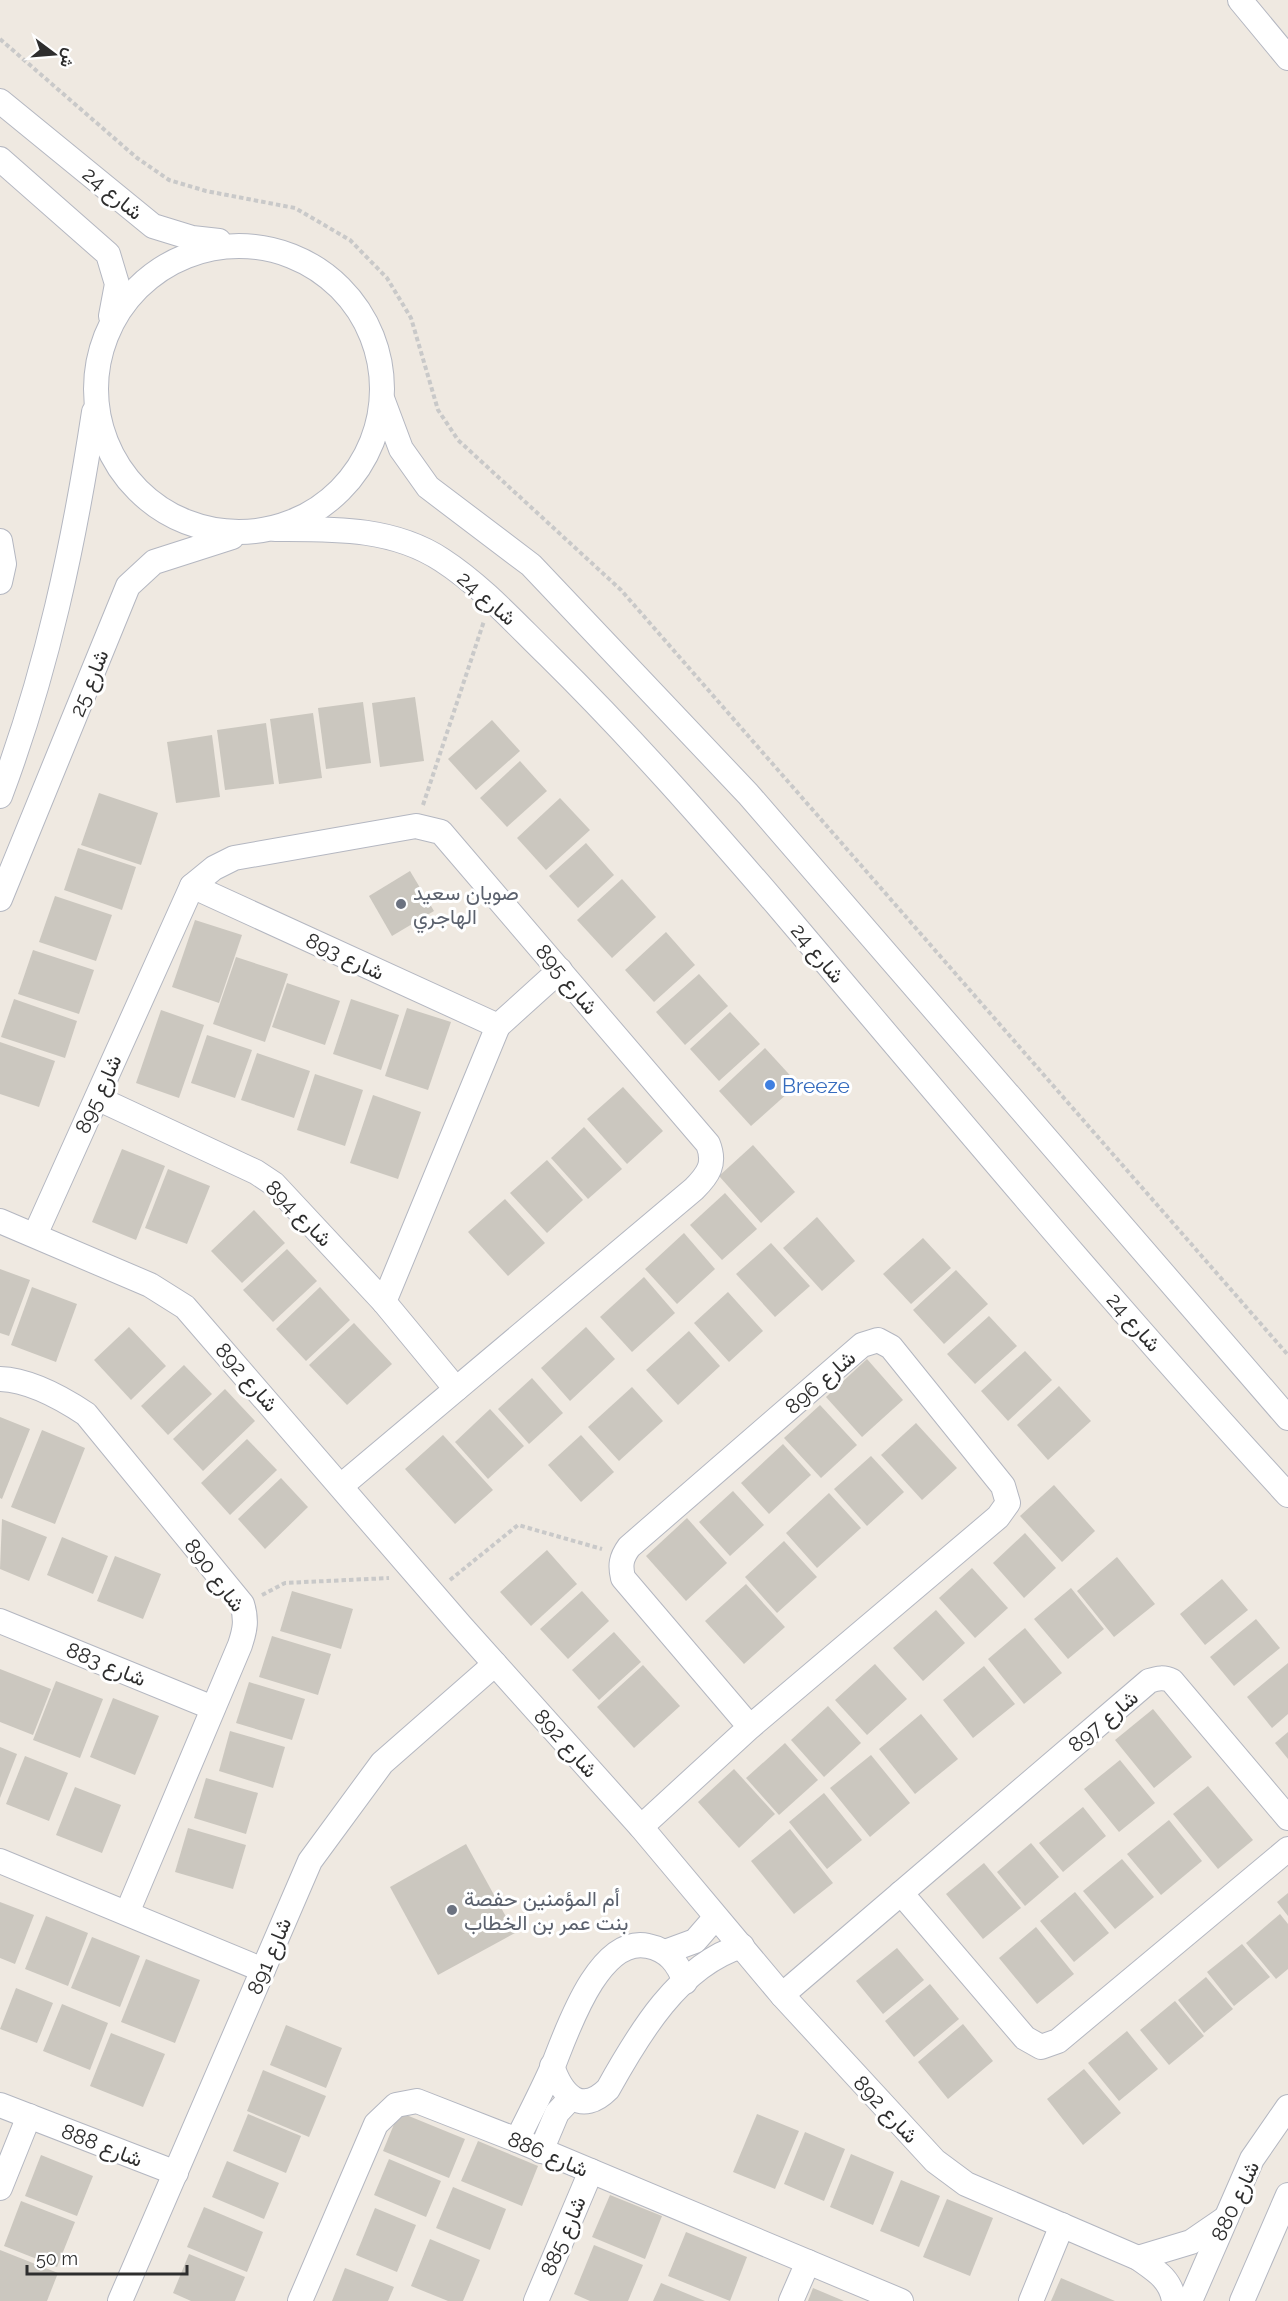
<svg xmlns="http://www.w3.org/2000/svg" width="1288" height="2301" viewBox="0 0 1288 2301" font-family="Raleway,Vazirmatn,sans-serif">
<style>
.building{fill:#cbc7bf}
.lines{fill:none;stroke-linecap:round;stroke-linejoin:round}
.minor-casing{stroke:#b4b7c1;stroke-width:26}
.path{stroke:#c9c9c9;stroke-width:4;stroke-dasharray:4.5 3;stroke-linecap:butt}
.minor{stroke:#fff;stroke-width:24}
.worship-dot{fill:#6b7280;stroke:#fff;stroke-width:2}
.shop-dot{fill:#3f7fe0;stroke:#fff;stroke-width:2}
.labels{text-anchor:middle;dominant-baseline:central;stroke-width:6;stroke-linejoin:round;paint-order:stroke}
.street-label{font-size:21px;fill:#2e2e2e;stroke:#fff}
.worship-label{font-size:21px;fill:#5b616d;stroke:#fff;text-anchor:start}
.shop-label{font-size:21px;fill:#366cbe;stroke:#fff;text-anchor:start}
</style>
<rect width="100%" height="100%" fill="#efe9e1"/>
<!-- building -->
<g class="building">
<path d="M415 697 424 761 380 767 372 703Z"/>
<path d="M363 702 371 763 326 769 318 708Z"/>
<path d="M313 713 322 778 279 784 270 719Z"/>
<path d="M492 720 520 751 476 790 448 759Z"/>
<path d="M266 723 274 784 225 790 217 730Z"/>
<path d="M212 735 220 797 176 803 167 742Z"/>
<path d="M520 761 547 791 507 827 480 798Z"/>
<path d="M99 793 158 813 141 865 81 845Z"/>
<path d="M560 798 590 830 546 870 517 838Z"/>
<path d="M586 843 614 875 578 908 549 876Z"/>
<path d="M78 848 136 867 122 910 64 890Z"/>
<path d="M410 871 434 911 392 936 369 896Z"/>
<path d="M622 879 656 917 612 958 577 920Z"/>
<path d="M55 896 112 915 96 961 39 942Z"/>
<path d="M195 920 242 935 219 1003 172 987Z"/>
<path d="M666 932 695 965 654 1002 625 970Z"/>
<path d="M33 950 94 970 79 1014 18 994Z"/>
<path d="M236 957 288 974 265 1042 213 1024Z"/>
<path d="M699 974 728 1006 685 1045 656 1012Z"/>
<path d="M287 983 340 1001 325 1045 272 1027Z"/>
<path d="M14 999 77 1021 65 1058 1 1037Z"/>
<path d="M351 999 399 1015 381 1070 333 1054Z"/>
<path d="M407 1008 451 1022 428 1090 385 1076Z"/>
<path d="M161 1010 204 1025 179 1098 136 1083Z"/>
<path d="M730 1012 760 1044 719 1081 690 1049Z"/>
<path d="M207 1035 252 1050 235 1098 191 1083Z"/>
<path d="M0 1042 55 1061 39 1107 0 1094Z"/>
<path d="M765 1048 798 1084 751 1126 719 1091Z"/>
<path d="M257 1053 310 1071 294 1118 241 1100Z"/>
<path d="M315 1074 363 1090 345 1146 297 1130Z"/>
<path d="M623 1087 663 1131 627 1164 587 1119Z"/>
<path d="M373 1095 421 1112 398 1179 350 1163Z"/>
<path d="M584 1127 622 1169 588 1199 551 1158Z"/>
<path d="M753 1145 795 1192 761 1223 719 1176Z"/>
<path d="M122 1149 165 1166 136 1240 92 1222Z"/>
<path d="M547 1160 583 1200 547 1233 510 1193Z"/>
<path d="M168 1169 210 1186 187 1244 145 1228Z"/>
<path d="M725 1193 757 1229 722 1260 690 1225Z"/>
<path d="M505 1199 545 1243 508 1276 468 1232Z"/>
<path d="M254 1210 285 1243 242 1283 211 1251Z"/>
<path d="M817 1217 855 1261 822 1291 783 1248Z"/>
<path d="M684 1233 715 1269 677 1304 645 1269Z"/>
<path d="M923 1238 951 1268 911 1304 883 1274Z"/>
<path d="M771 1243 810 1286 775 1317 736 1274Z"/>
<path d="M287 1249 317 1281 273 1322 243 1290Z"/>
<path d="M0 1269 30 1280 9 1336 0 1333Z"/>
<path d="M956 1270 988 1304 944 1344 913 1310Z"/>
<path d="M644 1277 675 1313 632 1352 600 1317Z"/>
<path d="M32 1287 77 1304 56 1362 11 1345Z"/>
<path d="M320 1287 350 1320 306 1361 276 1329Z"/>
<path d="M728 1292 763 1331 729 1362 694 1323Z"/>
<path d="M989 1316 1017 1346 975 1384 947 1354Z"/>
<path d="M354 1323 392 1364 347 1405 309 1365Z"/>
<path d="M129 1327 166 1366 131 1400 94 1360Z"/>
<path d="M586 1327 615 1359 570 1401 541 1368Z"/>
<path d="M689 1331 720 1366 678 1405 646 1370Z"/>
<path d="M1025 1351 1052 1380 1008 1421 981 1391Z"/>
<path d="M867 1359 903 1400 862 1437 826 1397Z"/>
<path d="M184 1365 212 1394 168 1435 141 1406Z"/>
<path d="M532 1378 563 1413 529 1444 498 1409Z"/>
<path d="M1059 1386 1091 1421 1048 1460 1017 1425Z"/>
<path d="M632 1387 663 1421 619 1461 588 1427Z"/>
<path d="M225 1389 255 1421 203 1471 173 1439Z"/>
<path d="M820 1405 857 1445 821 1478 784 1438Z"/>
<path d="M490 1409 524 1446 488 1479 455 1442Z"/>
<path d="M0 1417 30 1429 2 1499 0 1498Z"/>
<path d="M916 1423 957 1468 922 1500 881 1455Z"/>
<path d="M42 1430 85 1448 55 1524 11 1507Z"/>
<path d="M443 1435 493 1490 455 1524 405 1469Z"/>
<path d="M581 1435 614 1472 581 1502 548 1465Z"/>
<path d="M247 1439 277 1470 230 1515 201 1483Z"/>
<path d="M783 1444 811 1475 769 1514 741 1483Z"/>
<path d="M871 1456 904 1492 867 1526 834 1489Z"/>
<path d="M281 1478 308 1507 265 1549 238 1519Z"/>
<path d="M1054 1485 1095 1531 1062 1562 1020 1516Z"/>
<path d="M733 1491 764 1525 730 1556 699 1522Z"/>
<path d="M829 1493 861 1528 817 1568 786 1533Z"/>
<path d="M687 1518 727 1563 686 1601 646 1556Z"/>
<path d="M2 1519 47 1537 29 1581 0 1569Z"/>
<path d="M1025 1533 1056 1568 1024 1598 993 1563Z"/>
<path d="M62 1537 108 1556 93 1594 47 1575Z"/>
<path d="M784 1541 817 1577 777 1613 745 1577Z"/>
<path d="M547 1550 577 1584 531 1626 500 1592Z"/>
<path d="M115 1556 161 1574 143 1619 97 1601Z"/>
<path d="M1117 1557 1155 1604 1114 1637 1077 1591Z"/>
<path d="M972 1568 1008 1608 975 1638 939 1598Z"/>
<path d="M1222 1579 1248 1610 1205 1645 1180 1614Z"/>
<path d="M746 1584 785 1627 744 1664 705 1621Z"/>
<path d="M1071 1588 1104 1629 1068 1659 1034 1619Z"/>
<path d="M292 1591 353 1609 341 1649 280 1631Z"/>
<path d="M582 1591 609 1621 568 1659 540 1629Z"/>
<path d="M936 1610 965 1643 923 1681 893 1648Z"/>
<path d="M1256 1619 1280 1648 1234 1686 1210 1657Z"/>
<path d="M1025 1628 1062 1673 1024 1704 988 1659Z"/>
<path d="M614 1632 641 1662 599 1700 572 1670Z"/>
<path d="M272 1636 331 1654 318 1695 259 1677Z"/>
<path d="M1288 1663V1714L1272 1728 1247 1697Z"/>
<path d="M875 1664 907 1699 867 1735 835 1700Z"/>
<path d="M643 1665 680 1706 634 1748 597 1707Z"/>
<path d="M984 1666 1015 1704 973 1738 943 1700Z"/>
<path d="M0 1669 51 1689 33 1735 0 1722Z"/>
<path d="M56 1681 103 1699 80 1758 33 1740Z"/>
<path d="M249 1682 305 1699 292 1740 236 1723Z"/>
<path d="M113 1698 159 1716 135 1775 90 1757Z"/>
<path d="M828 1706 861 1743 824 1777 791 1740Z"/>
<path d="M1153 1709 1192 1757 1154 1788 1115 1740Z"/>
<path d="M921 1714 958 1759 915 1794 879 1749Z"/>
<path d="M230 1731 285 1747 273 1788 219 1771Z"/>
<path d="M1288 1732V1759L1275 1743Z"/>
<path d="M785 1743 818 1780 779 1815 746 1778Z"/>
<path d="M0 1747 17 1754 0 1798Z"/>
<path d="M871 1755 910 1803 870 1837 830 1788Z"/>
<path d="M25 1756 68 1773 49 1821 6 1804Z"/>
<path d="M1120 1760 1155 1803 1119 1832 1084 1789Z"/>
<path d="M734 1769 775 1814 739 1848 698 1802Z"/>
<path d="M206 1778 258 1793 246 1834 194 1818Z"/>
<path d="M1208 1786 1253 1840 1218 1869 1173 1814Z"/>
<path d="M75 1787 121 1805 102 1853 56 1835Z"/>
<path d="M824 1793 862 1840 827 1869 789 1822Z"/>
<path d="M1083 1807 1106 1836 1063 1872 1039 1843Z"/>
<path d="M1169 1820 1202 1861 1161 1895 1127 1854Z"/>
<path d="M188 1828 246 1845 233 1889 175 1872Z"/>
<path d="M790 1829 833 1883 794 1914 751 1861Z"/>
<path d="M1031 1843 1059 1877 1025 1906 997 1872Z"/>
<path d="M466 1844 515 1933 438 1975 390 1887Z"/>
<path d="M1122 1859 1154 1897 1115 1929 1083 1891Z"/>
<path d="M984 1863 1021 1908 983 1939 946 1894Z"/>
<path d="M1075 1892 1109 1933 1074 1962 1040 1921Z"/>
<path d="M1288 1893V1916L1277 1902Z"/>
<path d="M0 1902 34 1915 15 1964 0 1958Z"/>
<path d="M1280 1914 1288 1924V1969L1276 1979 1246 1943Z"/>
<path d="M46 1916 88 1933 68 1986 25 1969Z"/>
<path d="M1036 1927 1074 1974 1037 2004 999 1958Z"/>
<path d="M92 1937 140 1956 120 2007 71 1988Z"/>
<path d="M1242 1944 1270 1977 1234 2006 1207 1972Z"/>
<path d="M897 1948 924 1980 883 2014 856 1981Z"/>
<path d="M146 1959 200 1980 175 2043 121 2022Z"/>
<path d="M1206 1977 1233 2009 1204 2033 1178 2000Z"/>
<path d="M930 1984 959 2019 914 2057 885 2021Z"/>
<path d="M16 1988 53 2003 37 2043 0 2029Z"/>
<path d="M1175 2001 1204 2036 1169 2065 1140 2030Z"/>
<path d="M62 2004 108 2023 90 2070 43 2051Z"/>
<path d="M963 2024 993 2061 948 2099 918 2062Z"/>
<path d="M286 2025 342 2048 326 2088 270 2065Z"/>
<path d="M1127 2031 1158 2069 1119 2101 1088 2063Z"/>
<path d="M111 2033 165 2054 143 2107 90 2086Z"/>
<path d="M1084 2069 1121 2113 1083 2145 1047 2099Z"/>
<path d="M263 2070 326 2096 309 2137 247 2111Z"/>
<path d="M399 2112 465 2139 449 2178 383 2151Z"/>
<path d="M248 2114 301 2136 286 2173 233 2151Z"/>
<path d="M757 2114 799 2131 775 2189 733 2172Z"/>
<path d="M805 2132 845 2149 824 2201 784 2184Z"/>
<path d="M478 2141 538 2166 522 2206 461 2181Z"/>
<path d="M851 2154 894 2172 873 2225 830 2207Z"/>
<path d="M41 2155 93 2176 77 2216 25 2196Z"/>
<path d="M389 2159 441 2181 426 2217 374 2195Z"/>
<path d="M227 2161 279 2183 264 2219 212 2197Z"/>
<path d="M901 2180 940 2196 919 2247 880 2231Z"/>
<path d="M453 2187 506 2209 490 2250 436 2228Z"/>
<path d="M610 2195 662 2216 645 2259 592 2237Z"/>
<path d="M947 2199 993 2218 970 2276 923 2257Z"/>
<path d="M21 2201 75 2222 57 2267 4 2246Z"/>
<path d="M204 2207 263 2232 247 2272 187 2247Z"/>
<path d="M375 2208 416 2225 397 2272 356 2255Z"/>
<path d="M686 2232 747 2257 730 2301 668 2276Z"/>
<path d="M430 2239 480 2260 463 2301H448L411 2286Z"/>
<path d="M594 2245 643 2265 628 2301H590L574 2294Z"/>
<path d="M0 2250 58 2273 47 2301H0Z"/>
<path d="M189 2254 245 2277 235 2301H191L173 2293Z"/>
<path d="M345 2268 394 2287 388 2301H332Z"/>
<path d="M1061 2278 1115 2301H1051Z"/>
<path d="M661 2283 705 2301H653Z"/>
<path d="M813 2288 844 2301H808Z"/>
</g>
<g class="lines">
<!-- minor casing -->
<g class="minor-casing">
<g id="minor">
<path d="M1240 0 1288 58"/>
<path d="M0 101 153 226 192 238 219 241"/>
<path d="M0 159 108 254 117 284 111 316"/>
<circle cx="239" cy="389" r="143"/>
<path d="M383 401 401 449 428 487 531 565 748 794 1288 1418"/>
<path d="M275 529C332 529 392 527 442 560 482 586 515 623 549 656 630 736 704 820 778 906 946 1104 1112 1304 1288 1495"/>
<path d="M0 541 4 564 0 582"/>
<path d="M0 796C47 671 74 544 94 412"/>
<path d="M192 886 498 1026 560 970"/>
<path d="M0 899 128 586 154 562 232 537"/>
<path d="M97 1098 256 1172 274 1184 384 1302 456 1389"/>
<path d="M0 1221 150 1285 185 1307 461 1626 641 1827 782 1995 935 2161 966 2184 1138 2258C1155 2270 1171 2279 1174 2301"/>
<path d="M35 1235 192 886 214 868 234 858 416 826 441 832 708 1144C716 1164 708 1175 694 1189L341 1486"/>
<path d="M384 1302 498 1026"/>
<path d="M0 1379C30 1380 62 1398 86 1414L242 1604C247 1620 245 1630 240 1645L127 1913"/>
<path d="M0 1621 213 1708"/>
<path d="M641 1827 750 1727 998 1517 1008 1503 1003 1486 891 1347 878 1340 862 1345 629 1547C621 1558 620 1565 623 1578L750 1727"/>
<path d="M0 1861 263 1970"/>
<path d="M901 1893 1025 2038 1041 2047 1058 2041 1288 1849"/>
<path d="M665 1952 695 1941 715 1918"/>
<path d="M782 1995 1149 1681C1158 1678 1164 1677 1172 1681L1288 1818"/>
<path d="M552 2066C562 2095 581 2116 608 2089 638 2035 679 1965 742 1946"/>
<path d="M0 2105 176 2173"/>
<path d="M517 2140C529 2116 542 2091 553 2066 567 2031 599 1935 648 1946 668 1950 678 1963 685 1982"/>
<path d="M541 2151 557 2113 571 2098"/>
<path d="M0 2188 29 2116"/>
<path d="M1138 2258 1191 2242 1226 2218"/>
<path d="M120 2301 310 1861 382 1763 495 1664"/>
<path d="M300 2301 376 2124 396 2105 417 2101 517 2140 901 2301"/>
<path d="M536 2301 591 2171"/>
<path d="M791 2301 808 2262"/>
<path d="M1031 2301 1062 2225"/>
<path d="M1190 2301 1252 2159 1288 2107"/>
<path d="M1242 2301 1288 2195"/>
</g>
</g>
<!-- path -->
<g class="path">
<path d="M0 39 137 158 169 180 206 191 295 208 350 240 387 278 411 318 438 410 458 440 621 590 1288 1355"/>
<path d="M423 805 484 621"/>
<path d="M450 1580 518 1525 602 1549"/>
<path d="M262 1595 285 1583 389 1578"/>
</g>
<!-- minor -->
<use href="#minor" class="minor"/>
</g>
<!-- markers -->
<g class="worship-dot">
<circle cx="401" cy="904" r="6"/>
<circle cx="452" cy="1910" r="6"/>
</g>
<circle class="shop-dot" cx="770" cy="1085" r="6"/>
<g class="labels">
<!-- street labels -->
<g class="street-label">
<text transform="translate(113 193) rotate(39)">شارع 24</text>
<text transform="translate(487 598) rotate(41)">شارع 24</text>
<text transform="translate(89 683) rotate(-68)">شارع 25</text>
<text transform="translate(818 953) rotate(50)">شارع 24</text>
<text transform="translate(345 956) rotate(25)">شارع 893</text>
<text transform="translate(567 979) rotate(50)">شارع 895</text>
<text transform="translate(98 1094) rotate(-66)">شارع 895</text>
<text transform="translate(299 1213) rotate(45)">شارع 894</text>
<text transform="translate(1134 1322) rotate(49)">شارع 24</text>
<text transform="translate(247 1377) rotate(49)">شارع 892</text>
<text transform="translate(820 1382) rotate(-41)">شارع 896</text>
<text transform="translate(215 1575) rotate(53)">شارع 890</text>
<text transform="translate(106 1664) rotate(22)">شارع 883</text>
<text transform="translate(1103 1721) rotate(-40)">شارع 897</text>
<text transform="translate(566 1743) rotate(48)">شارع 892</text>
<text transform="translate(269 1956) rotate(-67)">شارع 891</text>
<text transform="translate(886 2109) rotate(47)">شارع 892</text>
<text transform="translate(102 2145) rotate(21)">شارع 888</text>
<text transform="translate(548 2154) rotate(23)">شارع 886</text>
<text transform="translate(1235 2201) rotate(-65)">شارع 880</text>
<text transform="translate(563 2236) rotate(-67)">شارع 885</text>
</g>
<!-- worship labels -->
<g class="worship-label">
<text x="413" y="892">صويان سعيد<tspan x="413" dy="24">الهاجري</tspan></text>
<text x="464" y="1898">أم المؤمنين حفصة<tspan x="464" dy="24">بنت عمر بن الخطاب</tspan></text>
</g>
<!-- shop labels -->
<g class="shop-label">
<text x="782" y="1085">Breeze</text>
</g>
</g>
<!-- north arrow -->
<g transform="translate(54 54) rotate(106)" stroke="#ffffff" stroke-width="4.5" paint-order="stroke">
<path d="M0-4.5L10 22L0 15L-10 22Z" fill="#2e2e2e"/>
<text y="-9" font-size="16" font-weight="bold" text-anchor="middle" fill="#2e2e2e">ش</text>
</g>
<!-- scale -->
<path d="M27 2265v9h160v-9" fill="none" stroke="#2e2e2e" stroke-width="3"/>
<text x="36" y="2265" font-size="18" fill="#2e2e2e" stroke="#ffffff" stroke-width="4.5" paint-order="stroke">50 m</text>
</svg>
